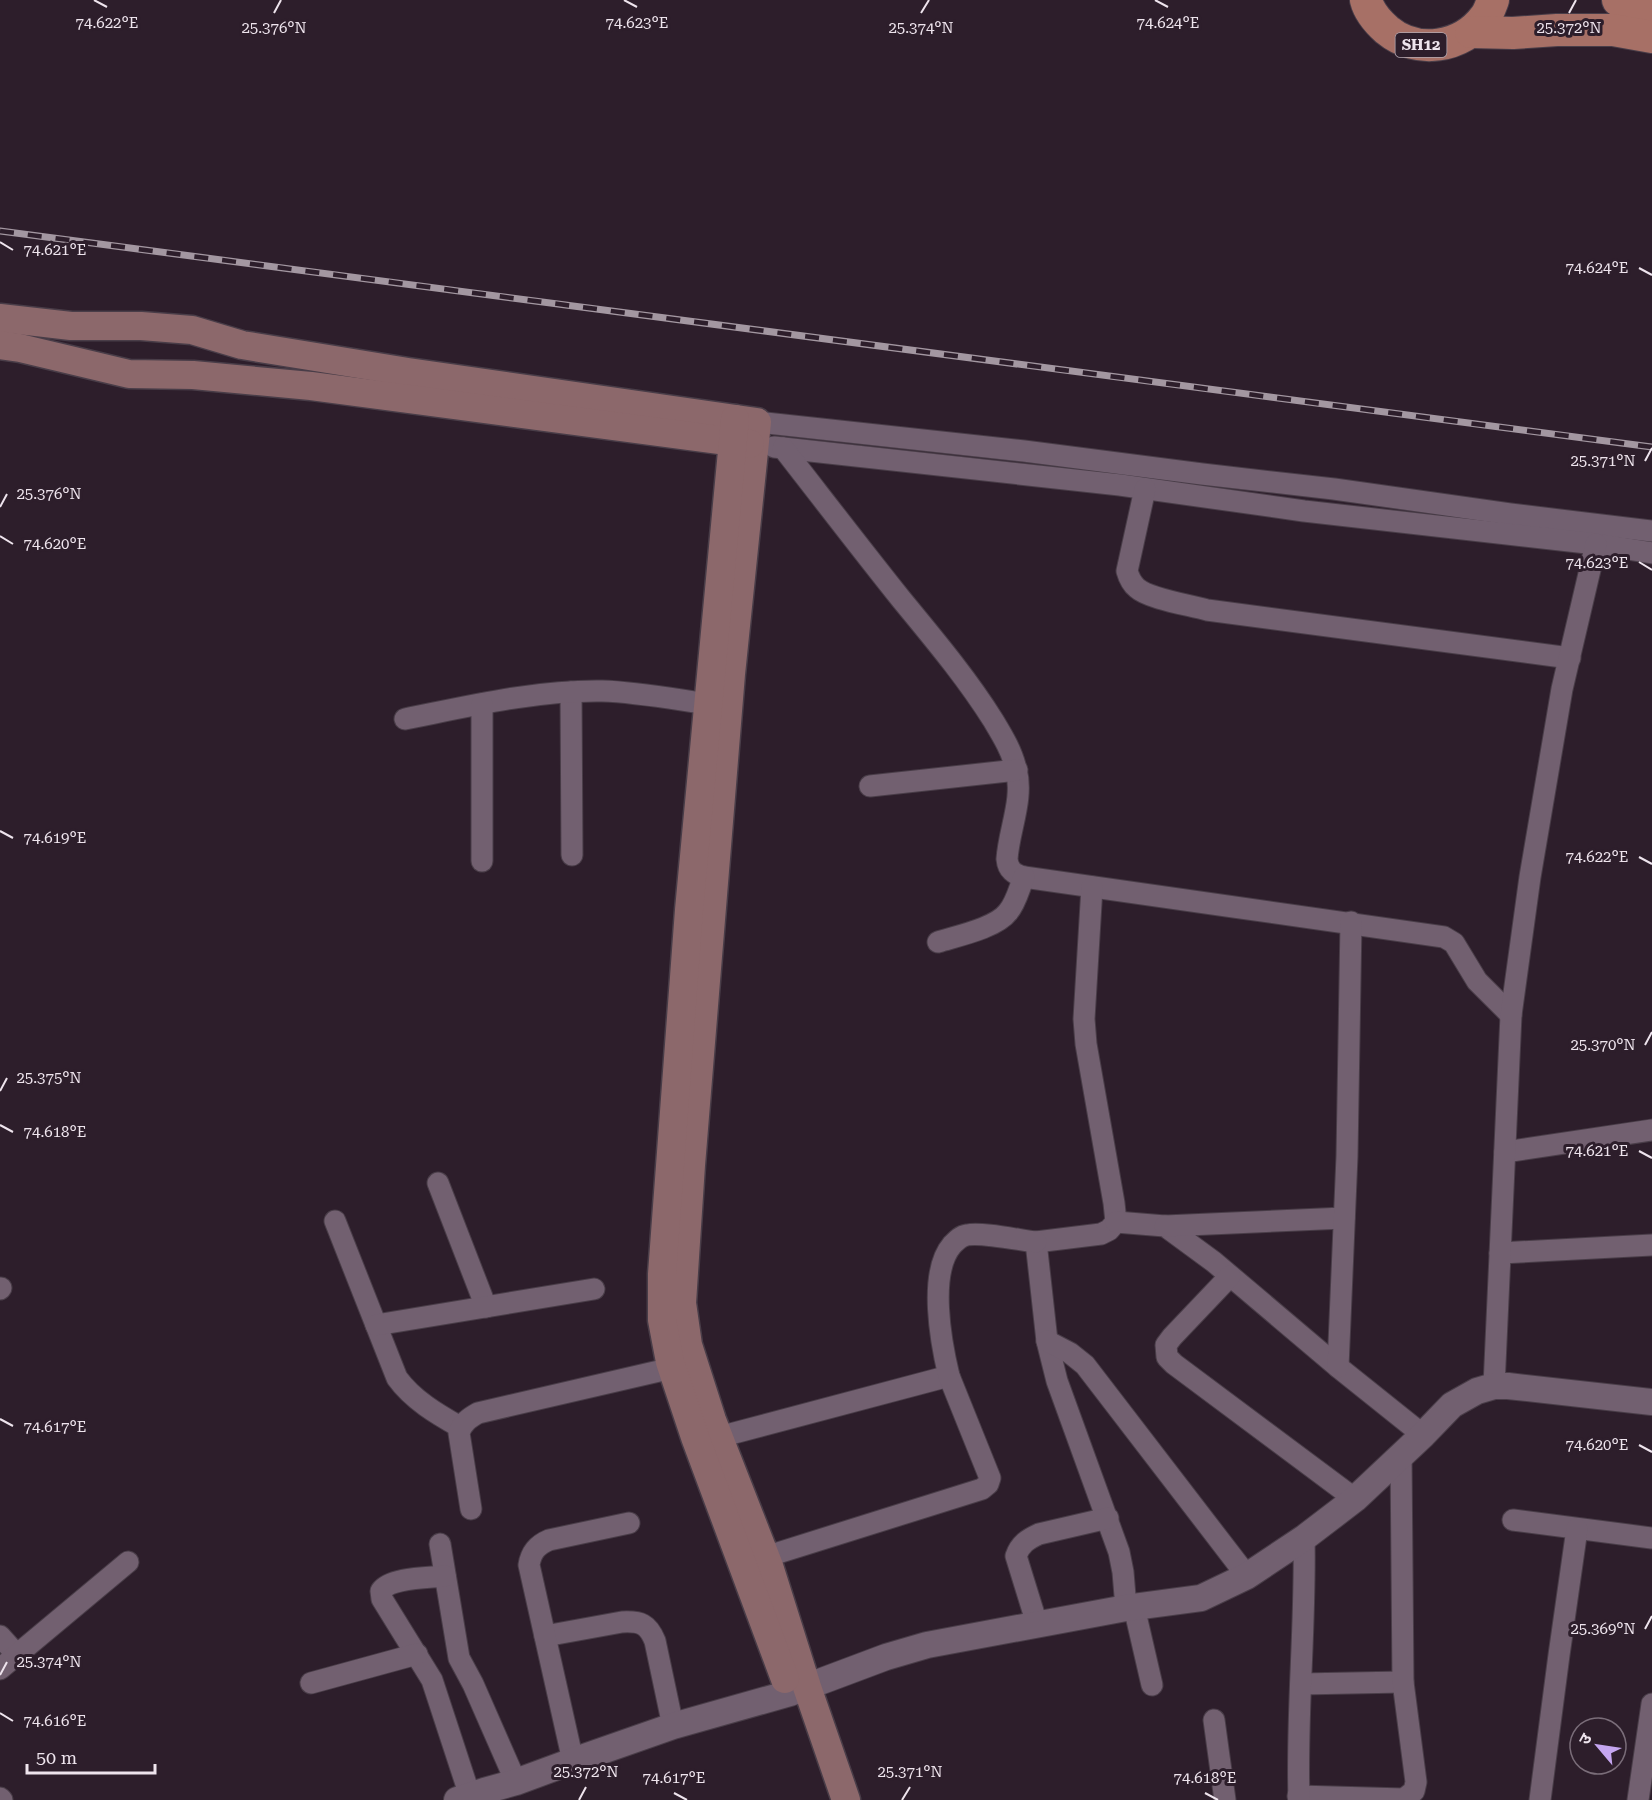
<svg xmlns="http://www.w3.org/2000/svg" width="1652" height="1800" viewBox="0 0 1652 1800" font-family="'Roboto Serif','Noto Sans Devanagari',serif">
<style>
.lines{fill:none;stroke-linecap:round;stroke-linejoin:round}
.minor-casing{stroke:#493d48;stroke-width:23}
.tertiary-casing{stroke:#493d48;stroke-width:28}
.secondary-casing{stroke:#493d48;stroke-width:31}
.primary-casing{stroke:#493d48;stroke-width:34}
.minor{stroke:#726070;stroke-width:21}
.tertiary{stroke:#726070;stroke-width:26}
.secondary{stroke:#8c686b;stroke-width:28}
.primary{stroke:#a77066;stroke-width:32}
.rail-casing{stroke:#a397a1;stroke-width:7}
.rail{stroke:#2d1e2b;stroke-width:4.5;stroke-dasharray:14;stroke-linecap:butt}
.ticks{fill:none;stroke:#eee4ed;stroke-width:2}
.labels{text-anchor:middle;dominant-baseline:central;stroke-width:6;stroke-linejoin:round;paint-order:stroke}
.shield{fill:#2d1e2b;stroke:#b4a9b3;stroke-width:1.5}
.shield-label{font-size:15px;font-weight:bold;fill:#eee4ed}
.ticks-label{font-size:15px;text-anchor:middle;fill:#eee4ed;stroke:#2d1e2b;stroke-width:6;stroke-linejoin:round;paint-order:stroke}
</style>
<rect width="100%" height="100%" fill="#2d1e2b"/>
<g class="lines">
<!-- minor casing -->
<g class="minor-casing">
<g id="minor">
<path d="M757 422 1024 451 1202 474 1334 489 1510 514 1652 531"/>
<path d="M774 447 1120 485 1304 511 1596 544 1652 553"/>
<path d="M783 448C822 498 861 549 901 599 933 638 966 677 993 720 1002 735 1012 751 1016 769 1024 799 1009 829 1007 859 1008 870 1014 874 1024 877 1164 898 1304 916 1444 937L1454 943 1477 981 1511 1015"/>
<path d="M1145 489 1127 571C1129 578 1131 583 1137 588 1149 599 1190 605 1207 610L1570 658"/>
<path d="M571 692 572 855"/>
<path d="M405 719C470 706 536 690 602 691 637 692 673 699 708 704"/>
<path d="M870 786 1017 770"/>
<path d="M482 861V704"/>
<path d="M1092 887 1084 1019 1086 1044 1114 1203 1116 1222 1109 1230 1101 1234 1036 1242 1047 1341 1057 1381 1119 1552 1123 1572 1126 1608"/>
<path d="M938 942C957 936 996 928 1008 912 1016 903 1019 889 1024 877"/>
<path d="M1505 1152 1652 1130"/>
<path d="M438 1183 486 1307"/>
<path d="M335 1221 397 1378C413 1400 437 1414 460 1427"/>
<path d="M1116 1222 1165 1226 1214 1262 1338 1367 1423 1435"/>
<path d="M1165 1226 1344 1218"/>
<path d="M1500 1253 1652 1245"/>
<path d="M1230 1276 1172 1337 1166 1345 1167 1357 1174 1364 1355 1499"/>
<path d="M0 1289 1 1288"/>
<path d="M376 1325 594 1289"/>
<path d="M1047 1341 1070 1353 1085 1365 1247 1576"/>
<path d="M1338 1367 1347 1156 1351 922"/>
<path d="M1494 1386 1511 1015 1530 877 1562 689 1596 544"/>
<path d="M719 1437 949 1376"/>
<path d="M471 1509 459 1433C462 1423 469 1418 478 1413L672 1368"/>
<path d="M1513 1520 1652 1538"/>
<path d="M440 1544 459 1658 473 1684 516 1782"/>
<path d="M765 1557 982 1489 988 1484 990 1478 949 1376C941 1343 928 1273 952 1245 956 1241 960 1236 967 1235 982 1232 1019 1240 1036 1242"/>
<path d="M445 1576C429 1578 391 1577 381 1591L382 1599 432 1680 470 1796"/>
<path d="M1134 1607 1152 1685"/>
<path d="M1037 1624 1016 1556C1020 1544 1028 1539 1039 1534L1108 1518"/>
<path d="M0 1636 17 1655"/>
<path d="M545 1636 622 1622C641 1621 648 1624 655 1641L673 1726"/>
<path d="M0 1669 128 1562"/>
<path d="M311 1683 417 1654"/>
<path d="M1301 1684 1403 1682"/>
<path d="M1214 1720 1225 1800"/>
<path d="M573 1761 529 1565C531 1552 537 1545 549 1540L629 1523"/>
<path d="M1298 1796 1404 1799 1414 1791 1416 1782 1403 1682 1401 1454"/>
<path d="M0 1798 2 1800"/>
<path d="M1299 1800C1296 1713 1306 1626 1304 1538"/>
<path d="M1540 1800 1559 1655 1577 1529"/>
<path d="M1638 1800 1652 1704"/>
</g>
</g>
<!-- tertiary casing -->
<g class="tertiary-casing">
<path id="tertiary" d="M457 1800 484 1791 516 1782 573 1761 673 1726 790 1693 886 1657 927 1645 1126 1608 1201 1598 1247 1576 1304 1538 1355 1499 1423 1435 1452 1405 1477 1391 1494 1386H1508L1652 1402"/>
</g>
<!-- secondary casing -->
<g class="secondary-casing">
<g id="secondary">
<path d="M0 318 71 326H141L192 330 242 345 408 372 757 422 731 674 691 1165 682 1303 688 1345 712 1420 769 1566 807 1687 846 1800"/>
<path d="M0 345 20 348 129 374 193 375 311 386 750 444"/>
<path d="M735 419 689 910 662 1274V1320L670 1362 695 1437 785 1679"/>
</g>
</g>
<!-- primary casing -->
<g class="primary-casing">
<g id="primary">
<path d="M1366 0C1369 12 1378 22 1387 30 1417 55 1462 48 1485 17 1489 12 1491 5 1493 0"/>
<path d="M1618 0 1652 8"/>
<path d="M1471 32 1513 33 1557 30H1613L1652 37"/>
</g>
</g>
<!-- minor -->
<use href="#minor" class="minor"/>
<!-- tertiary -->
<use href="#tertiary" class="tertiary"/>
<!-- secondary -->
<use href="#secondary" class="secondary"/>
<!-- primary -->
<use href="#primary" class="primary"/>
<!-- rail casing -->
<g class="rail-casing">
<path id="rail" d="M0 231 1652 447"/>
</g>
<!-- rail -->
<use href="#rail" class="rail"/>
</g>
<!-- ticks -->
<path class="ticks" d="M94 0 107 7M624 0 637 7M1155 0 1168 7M274 13 281 0M921 13 929 0M1569 13 1576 0M0 242 13 250M1639 268 1652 275M1645 461 1652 448M0 507 7 494M0 536 13 544M1639 562 1652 570M0 831 13 838M1639 857 1652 864M1645 1045 1652 1032M0 1091 7 1078M0 1125 13 1132M1639 1151 1652 1158M0 1419 13 1426M1639 1445 1652 1452M1645 1629 1652 1616M0 1675 7 1662M0 1713 13 1721M674 1793 687 1800M1205 1793 1218 1800M579 1800 586 1787M902 1800 910 1787"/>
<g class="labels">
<!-- shield labels -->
<rect class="shield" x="1395.5" y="33" width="51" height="24" rx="4.5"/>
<g class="shield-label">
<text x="1421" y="45">SH12</text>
</g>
</g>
<g class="ticks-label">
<text x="107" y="28">74.622°E</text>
<text x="637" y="28">74.623°E</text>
<text x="1168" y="28">74.624°E</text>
<text x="274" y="33">25.376°N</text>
<text x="921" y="33">25.374°N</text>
<text x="1569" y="33">25.372°N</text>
<text x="55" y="255">74.621°E</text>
<text x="1597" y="273">74.624°E</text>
<text x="1603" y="466">25.371°N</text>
<text x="49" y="499">25.376°N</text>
<text x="55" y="549">74.620°E</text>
<text x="1597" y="568">74.623°E</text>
<text x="55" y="843">74.619°E</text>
<text x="1597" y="862">74.622°E</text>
<text x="1603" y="1050">25.370°N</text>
<text x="49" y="1083">25.375°N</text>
<text x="55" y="1137">74.618°E</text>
<text x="1597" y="1156">74.621°E</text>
<text x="55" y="1432">74.617°E</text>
<text x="1597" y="1450">74.620°E</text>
<text x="1603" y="1634">25.369°N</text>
<text x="49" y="1667">25.374°N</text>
<text x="55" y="1726">74.616°E</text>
<text x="586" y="1777">25.372°N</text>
<text x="910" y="1777">25.371°N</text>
<text x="674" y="1783">74.617°E</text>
<text x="1205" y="1783">74.618°E</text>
</g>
<!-- north arrow -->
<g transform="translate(1598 1746) rotate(299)"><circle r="28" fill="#2d1e2b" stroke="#7a6d79" stroke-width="1.5"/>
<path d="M0-4.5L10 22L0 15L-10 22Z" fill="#c5a6f0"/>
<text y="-9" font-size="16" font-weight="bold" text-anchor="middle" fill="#eee4ed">उ</text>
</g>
<!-- scale -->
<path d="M27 1764v9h128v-9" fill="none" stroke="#eee4ed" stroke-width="3"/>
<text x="36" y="1764" font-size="18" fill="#eee4ed" stroke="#2d1e2b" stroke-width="4.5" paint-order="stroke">50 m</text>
</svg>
